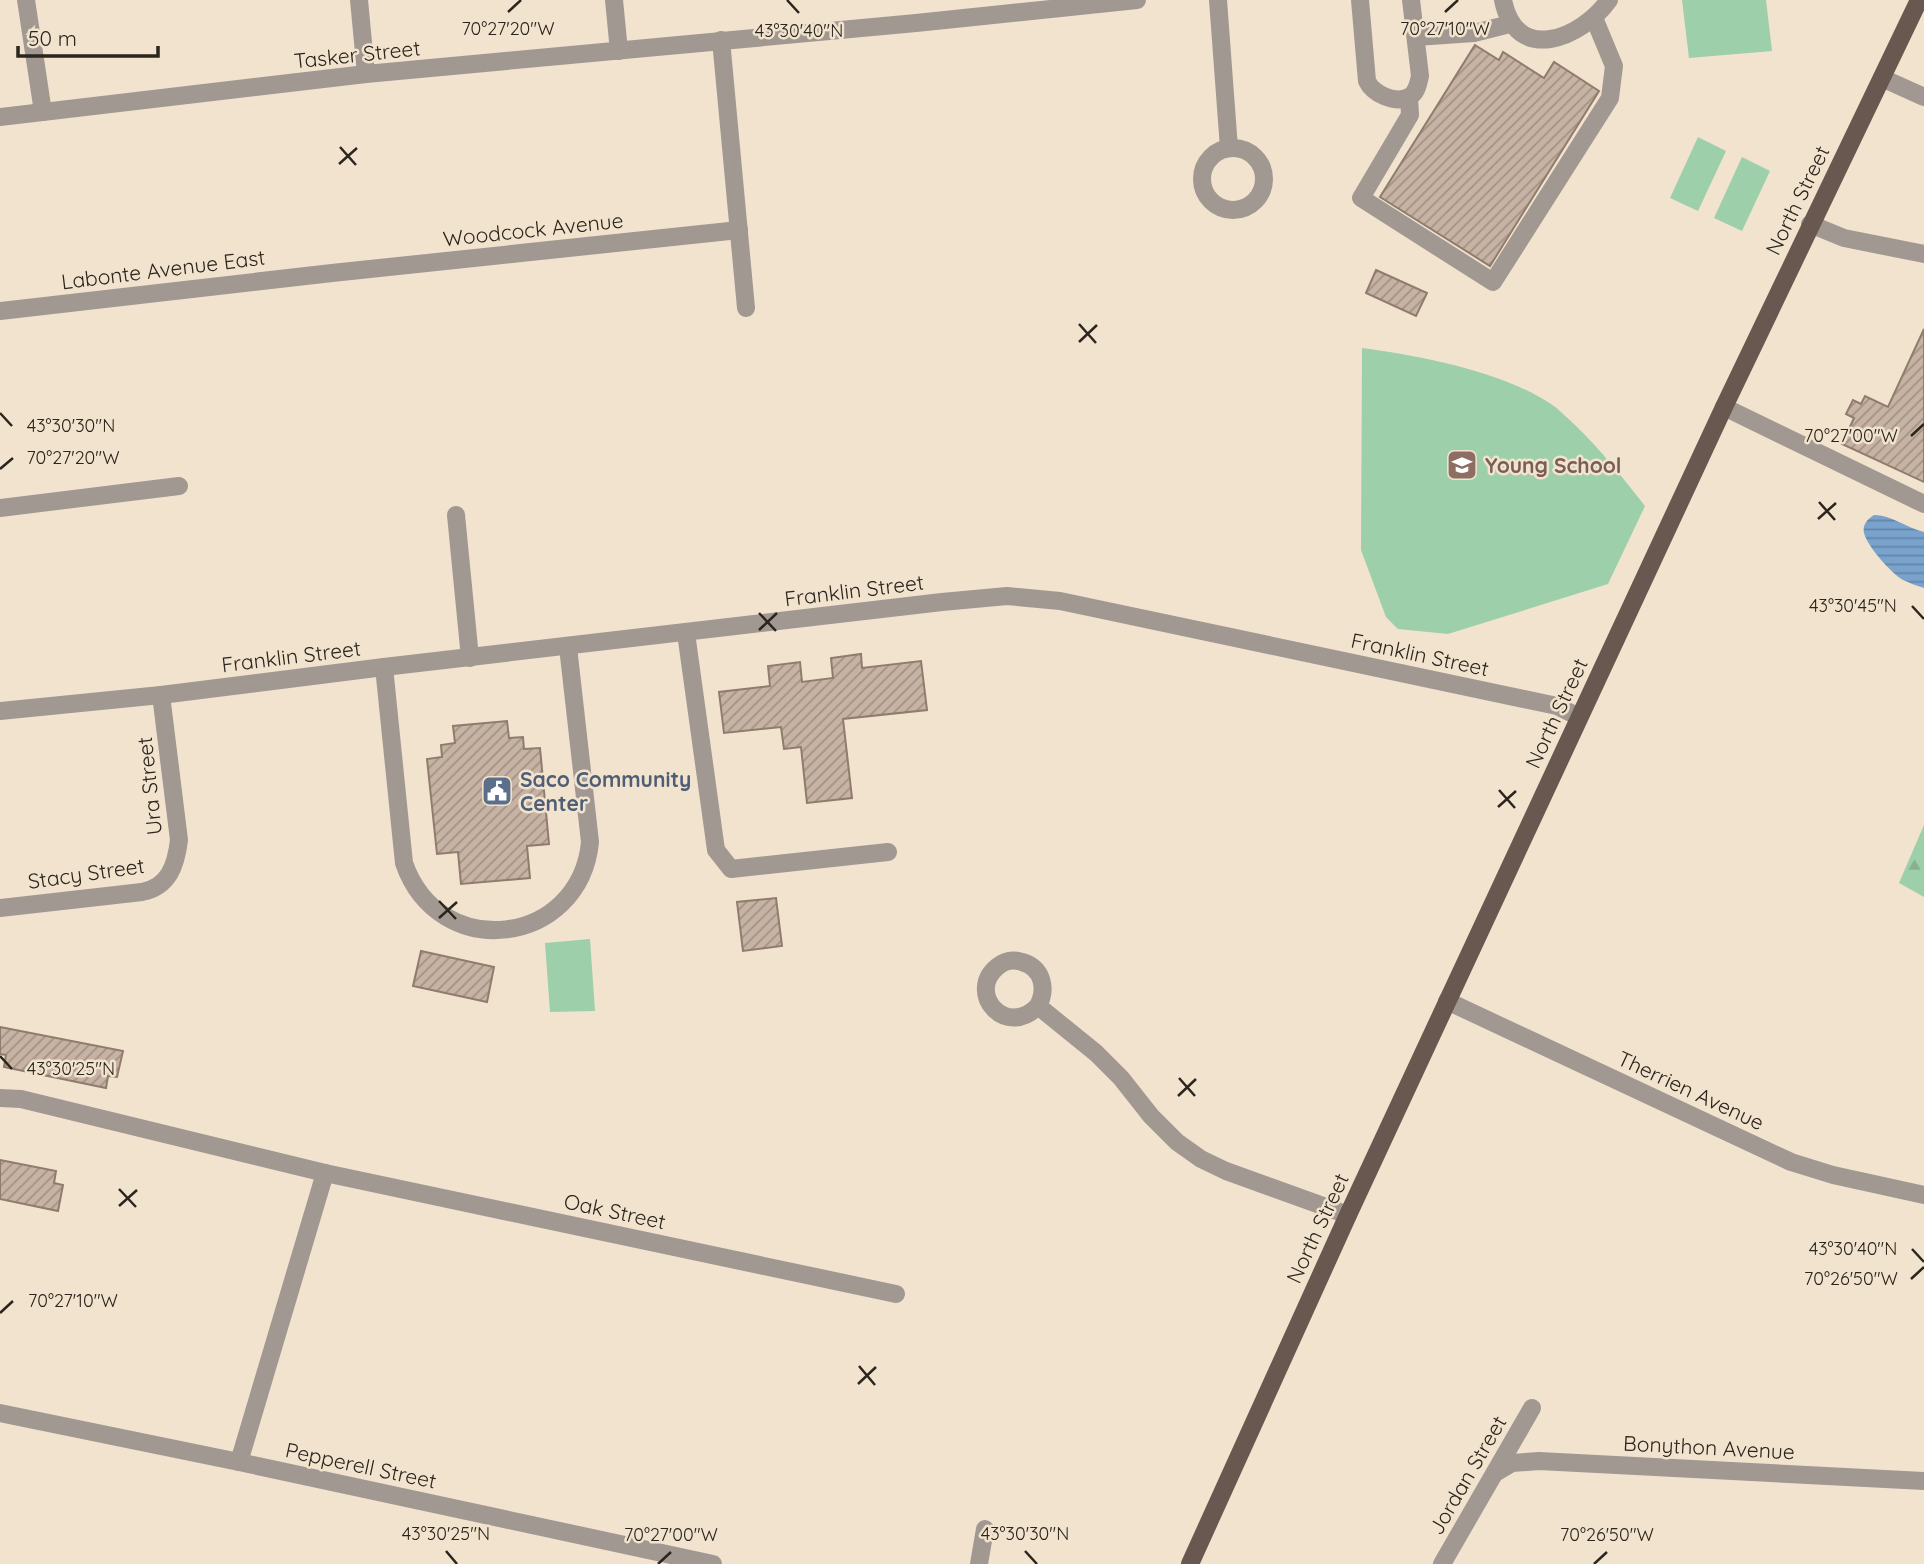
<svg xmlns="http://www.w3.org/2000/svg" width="1924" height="1564" viewBox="0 0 1924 1564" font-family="Quicksand,sans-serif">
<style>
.forest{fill:url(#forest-firs)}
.park{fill:#9dcfaa}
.water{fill:url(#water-rules)}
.building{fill:url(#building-hatch);stroke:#8f7c6d;stroke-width:2}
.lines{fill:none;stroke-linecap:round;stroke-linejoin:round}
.minor{stroke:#a29892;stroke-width:18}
.major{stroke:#69584f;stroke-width:18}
.ticks{fill:none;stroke:#2a251d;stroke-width:2.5}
.labels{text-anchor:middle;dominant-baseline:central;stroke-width:5;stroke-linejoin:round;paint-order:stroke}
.street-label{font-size:21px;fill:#2a251d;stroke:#f2e3ce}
.education-label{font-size:21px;font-weight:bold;fill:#785e54;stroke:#f2e3ce;text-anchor:start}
.service-label{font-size:21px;font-weight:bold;fill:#4e5e75;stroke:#f2e3ce;text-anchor:start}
.ticks-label{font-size:18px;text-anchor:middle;fill:#2a251d;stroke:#f2e3ce;stroke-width:5;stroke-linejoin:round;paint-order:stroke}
</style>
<defs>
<pattern id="forest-firs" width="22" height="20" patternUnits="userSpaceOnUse" patternTransform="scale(1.75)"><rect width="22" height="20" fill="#9dcfaa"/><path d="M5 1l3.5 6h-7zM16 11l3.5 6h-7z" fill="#87b292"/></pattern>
<pattern id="water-rules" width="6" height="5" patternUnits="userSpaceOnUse" patternTransform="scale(1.75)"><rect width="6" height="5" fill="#79a3cc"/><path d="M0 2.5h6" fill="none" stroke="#6385a5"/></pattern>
<pattern id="building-hatch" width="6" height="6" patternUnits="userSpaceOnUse" patternTransform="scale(1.75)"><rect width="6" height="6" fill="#c7b3a3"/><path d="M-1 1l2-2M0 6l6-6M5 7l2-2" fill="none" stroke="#a29184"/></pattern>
</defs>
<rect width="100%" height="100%" fill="#f2e3ce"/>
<!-- forest -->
<path class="forest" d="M1924 825V897L1899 883Z"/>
<!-- park -->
<g class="park">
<path d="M1682 0H1766L1772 51 1689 58Z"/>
<path d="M1698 137 1726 151 1698 211 1670 198Z"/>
<path d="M1742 157 1770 171 1742 231 1714 218Z"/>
<path d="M1362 348C1420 356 1502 371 1551 404 1560 410 1567 418 1575 425 1601 450 1623 478 1645 506L1608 584 1448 634 1398 629 1386 617 1361 550Z"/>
<path d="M590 939 595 1011 550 1012 545 943Z"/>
</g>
<!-- water -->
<path class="water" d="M1874 515C1891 515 1907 528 1924 532V588C1917 586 1910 583 1903 580 1891 573 1867 546 1864 533 1862 524 1868 519 1874 515Z"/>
<!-- building -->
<g class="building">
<path d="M1475 45 1499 60 1503 52 1544 78 1554 62 1599 91 1490 266 1380 197Z"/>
<path d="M1376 270 1427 293 1416 316 1366 293Z"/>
<path d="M1924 329V482L1842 444 1854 418 1846 414 1853 400 1861 404 1865 396 1888 407Z"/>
<path d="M861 654 862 668 921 661 927 710 843 719 852 798 807 803 801 747 784 749 781 727 724 733 719 692 770 686 768 666 800 662 802 682 833 678 831 658Z"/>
<path d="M507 721 509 738 523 737 524 749 540 748 549 844 527 846 530 878 461 884 458 852 437 854 427 759 442 757 441 745 455 743 453 726Z"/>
<path d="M776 898 782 946 743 951 737 902Z"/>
<path d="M421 951 494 967 487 1002 413 986Z"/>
<path d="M0 1027 123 1051 117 1077 108 1076 106 1088 4 1067 6 1055 0 1054Z"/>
<path d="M0 1160 56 1171 54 1183 63 1185 58 1211 0 1199Z"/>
</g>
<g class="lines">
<!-- minor -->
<g class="minor">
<path d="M26 0 43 112"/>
<path d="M359 0 366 74"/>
<path d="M614 0 619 51"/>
<path d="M1218 0 1229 148"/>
<path d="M1360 0 1367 81C1373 94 1395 104 1409 97 1417 93 1418 84 1420 76L1411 0"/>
<path d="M1503 0C1516 65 1581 39 1609 0"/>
<path d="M1416 37 1474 33 1510 24"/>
<path d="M721 40 746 308"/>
<path d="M1882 78 1924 97"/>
<path d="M1409 97 1410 115 1361 198 1493 282 1610 98 1614 66 1594 18"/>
<path d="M0 117 366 74 916 23 1137 0"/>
<circle cx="1233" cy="179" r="31"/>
<path d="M1810 224 1844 238 1924 254"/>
<path d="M0 311 332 273 739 230"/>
<path d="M1724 407 1924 504"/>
<path d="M0 508 179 486"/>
<path d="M456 515 470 658"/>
<path d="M686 633 716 850 731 869 888 852"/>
<path d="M384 667 404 863C439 964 580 946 590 842L568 647"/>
<path d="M0 711 161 695 384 667 942 602 1007 596 1060 601 1557 706 1579 717"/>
<path d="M0 908 142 892C169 887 176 865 179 840L161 695"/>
<path d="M1447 1001 1791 1162 1833 1175 1924 1195"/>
<path d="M1038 1006C1006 1039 966 993 997 967 1004 961 1013 959 1022 962 1043 968 1047 989 1038 1006L1096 1053 1121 1078 1151 1116 1177 1142 1201 1159 1226 1171 1348 1215"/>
<path d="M0 1098 21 1099 325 1173 896 1294"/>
<path d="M0 1413 239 1462 713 1564"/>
<path d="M239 1462 325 1173"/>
<path d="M1495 1473 1512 1463 1539 1461 1924 1481"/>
<path d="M979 1564 985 1529"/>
<path d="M1442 1564 1532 1408"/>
</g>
<!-- major -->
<path class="major" d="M1190 1564 1348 1215 1724 407 1919 0"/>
</g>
<!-- ticks -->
<path class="ticks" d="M787 0 799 13M508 12 521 0M1445 12 1458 0M340 147 356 165M339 164 357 148M1079 324 1096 343M1079 342 1097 325M0 413 12 426M1911 436 1924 424M0 469 13 458M1819 502 1835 520M1818 519 1836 503M1912 606 1924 619M759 613 776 631M759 630 777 613M1499 790 1515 808M1498 807 1516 791M439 901 456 919M439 918 457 902M0 1056 12 1069M1179 1078 1195 1096M1178 1096 1196 1079M119 1189 136 1207M119 1206 137 1190M1912 1249 1924 1262M1911 1279 1924 1267M0 1313 13 1301M859 1366 875 1385M858 1384 876 1367M446 1551 457 1564M1025 1551 1037 1564M658 1564 671 1552M1594 1564 1607 1552"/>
<!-- icons -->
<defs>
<g id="school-square" transform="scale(1.575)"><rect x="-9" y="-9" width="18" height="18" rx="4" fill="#8d6e63" stroke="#f2e3ce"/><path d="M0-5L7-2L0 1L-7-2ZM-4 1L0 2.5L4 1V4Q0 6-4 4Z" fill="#fff"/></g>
<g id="civic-square" transform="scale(1.575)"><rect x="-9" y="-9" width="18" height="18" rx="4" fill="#5c6f8a" stroke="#f2e3ce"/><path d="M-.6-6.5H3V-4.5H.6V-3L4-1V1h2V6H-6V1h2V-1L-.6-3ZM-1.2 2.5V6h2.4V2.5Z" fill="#fff"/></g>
</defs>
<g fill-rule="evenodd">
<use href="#school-square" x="1462" y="465"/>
<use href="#civic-square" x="497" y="791"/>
</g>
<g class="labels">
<!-- street labels -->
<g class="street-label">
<text transform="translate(357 54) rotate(-6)">Tasker Street</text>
<text transform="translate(1797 200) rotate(-64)">North Street</text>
<text transform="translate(533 229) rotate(-6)">Woodcock Avenue</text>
<text transform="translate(163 269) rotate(-7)">Labonte Avenue East</text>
<text transform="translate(854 590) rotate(-7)">Franklin Street</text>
<text transform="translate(1420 654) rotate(12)">Franklin Street</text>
<text transform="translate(291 656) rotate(-7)">Franklin Street</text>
<text transform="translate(1556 713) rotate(-65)">North Street</text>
<text transform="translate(149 786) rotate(-96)">Ura Street</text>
<text transform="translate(86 873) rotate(-8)">Stacy Street</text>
<text transform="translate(1691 1090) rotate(25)">Therrien Avenue</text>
<text transform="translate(615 1211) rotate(12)">Oak Street</text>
<text transform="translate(1317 1228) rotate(-65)">North Street</text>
<text transform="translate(1709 1447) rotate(3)">Bonython Avenue</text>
<text transform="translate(361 1465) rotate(12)">Pepperell Street</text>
<text transform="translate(1467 1475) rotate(-60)">Jordan Street</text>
</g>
<!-- education labels -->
<g class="education-label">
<text x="1485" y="465">Young School</text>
</g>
<!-- service labels -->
<g class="service-label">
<text x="520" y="779">Saco Community<tspan x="520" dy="24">Center</tspan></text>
</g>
</g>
<g class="ticks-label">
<text x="508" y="35">70°27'20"W</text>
<text x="1445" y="35">70°27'10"W</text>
<text x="799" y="37">43°30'40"N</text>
<text x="71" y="432">43°30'30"N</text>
<text x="1851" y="442">70°27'00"W</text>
<text x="73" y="464">70°27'20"W</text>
<text x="1853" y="612">43°30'45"N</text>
<text x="71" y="1075">43°30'25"N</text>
<text x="1853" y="1255">43°30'40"N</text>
<text x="1851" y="1285">70°26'50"W</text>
<text x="73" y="1307">70°27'10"W</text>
<text x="446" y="1540">43°30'25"N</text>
<text x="1025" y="1540">43°30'30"N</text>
<text x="671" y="1541">70°27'00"W</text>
<text x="1607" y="1541">70°26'50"W</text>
</g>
<!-- scale -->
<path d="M18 46v10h140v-10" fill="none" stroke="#2a251d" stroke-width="3.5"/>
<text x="28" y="46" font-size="21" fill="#2a251d" stroke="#f2e3ce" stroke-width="5" paint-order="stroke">50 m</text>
</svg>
